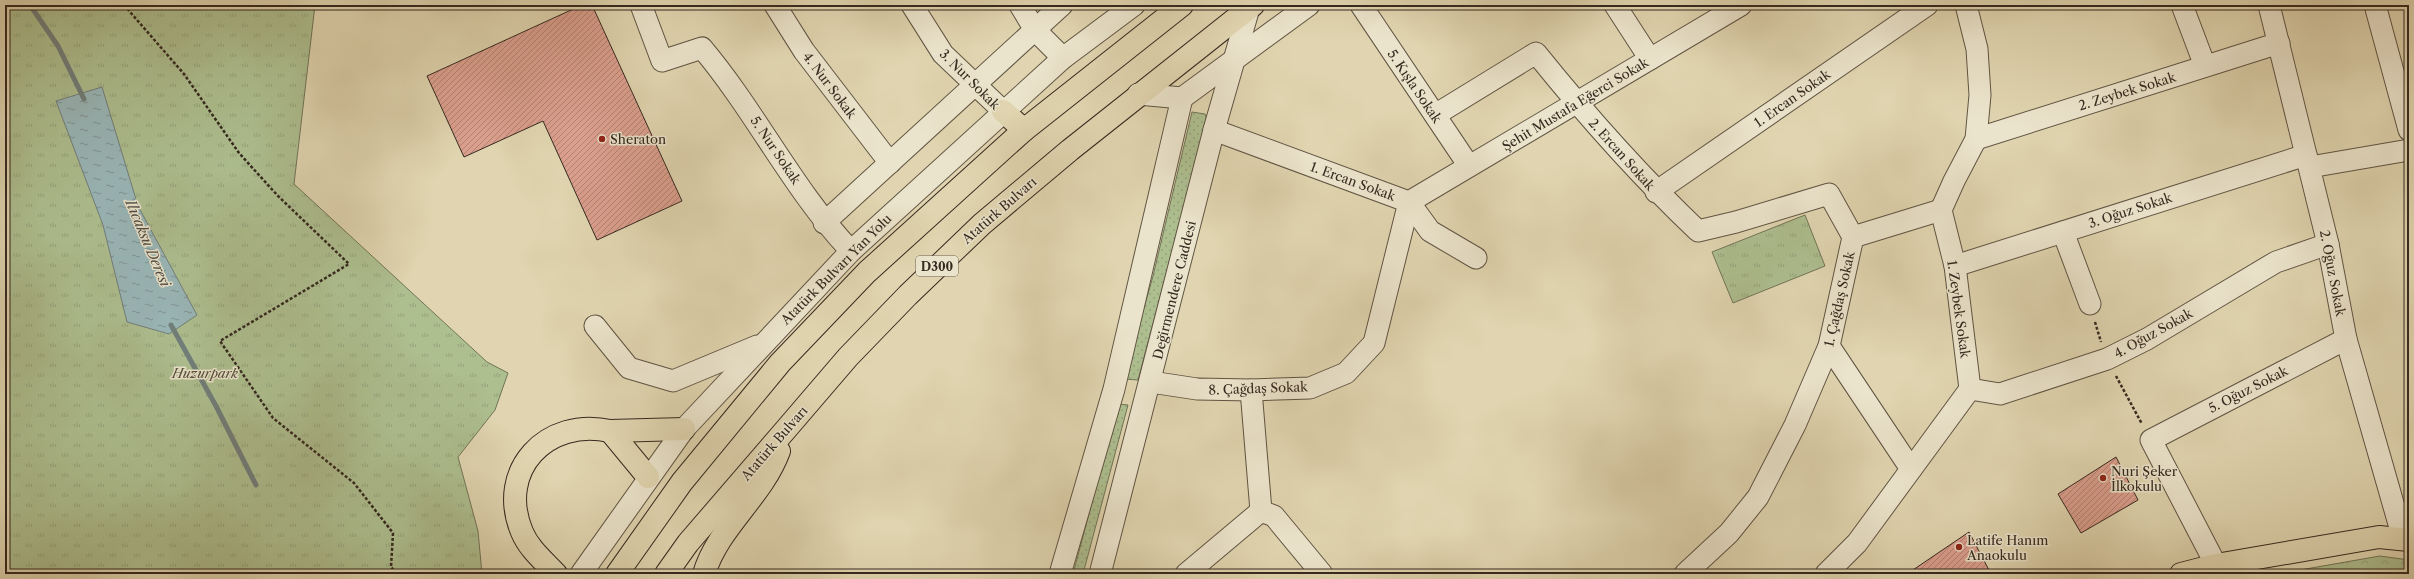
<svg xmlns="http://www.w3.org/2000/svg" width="2414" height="579" viewBox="0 0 2414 579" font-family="'Libre Caslon Text',serif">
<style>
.grass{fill:url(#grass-dots);stroke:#717457}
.forest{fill:url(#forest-crowns);stroke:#717457}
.park{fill:url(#park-tufts);stroke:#717457}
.water{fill:url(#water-ripples);stroke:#717e7a}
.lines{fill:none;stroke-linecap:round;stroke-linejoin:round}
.stream{stroke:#717e7a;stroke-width:5}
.building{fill:url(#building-hatch);stroke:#35291f}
.minor-casing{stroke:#605443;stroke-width:23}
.major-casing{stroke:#35291f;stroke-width:24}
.highway-casing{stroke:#35291f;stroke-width:24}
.path{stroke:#35291f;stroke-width:2.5;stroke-dasharray:3 2;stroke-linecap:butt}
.minor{stroke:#ebe4cc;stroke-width:21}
.major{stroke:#e0d5b0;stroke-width:22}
.highway{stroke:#e0d5b0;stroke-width:22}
.poi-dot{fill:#8f2418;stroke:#ebe4cc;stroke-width:1.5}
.labels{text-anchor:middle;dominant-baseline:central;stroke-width:3;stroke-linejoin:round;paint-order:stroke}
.shield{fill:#ebe4cc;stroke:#6c6153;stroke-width:1}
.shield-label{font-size:12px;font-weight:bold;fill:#35291f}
.street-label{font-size:13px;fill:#35291f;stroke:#ebe4cc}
.poi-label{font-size:13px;fill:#35291f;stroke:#ebe4cc;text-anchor:start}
.park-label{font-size:13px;font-style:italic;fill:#534e3b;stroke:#ebe4cc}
.water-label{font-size:14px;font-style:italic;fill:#4e4c45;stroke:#ebe4cc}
</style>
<defs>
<pattern id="grass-dots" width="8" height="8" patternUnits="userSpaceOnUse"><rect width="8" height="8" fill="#adbe8f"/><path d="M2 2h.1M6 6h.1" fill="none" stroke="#95a37b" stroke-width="1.8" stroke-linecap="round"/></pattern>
<pattern id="forest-crowns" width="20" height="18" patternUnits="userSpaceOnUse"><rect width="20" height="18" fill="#adbe8f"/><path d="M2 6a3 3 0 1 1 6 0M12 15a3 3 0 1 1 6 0" fill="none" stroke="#95a37b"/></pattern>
<pattern id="park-tufts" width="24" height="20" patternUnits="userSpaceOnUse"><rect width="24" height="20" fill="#adbe8f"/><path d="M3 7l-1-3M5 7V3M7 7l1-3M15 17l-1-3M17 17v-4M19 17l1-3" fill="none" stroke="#95a37b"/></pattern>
<pattern id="water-ripples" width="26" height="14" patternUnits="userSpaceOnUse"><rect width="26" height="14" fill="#99b6b7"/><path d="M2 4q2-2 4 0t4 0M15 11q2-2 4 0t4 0" fill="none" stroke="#7e9494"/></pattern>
<pattern id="building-hatch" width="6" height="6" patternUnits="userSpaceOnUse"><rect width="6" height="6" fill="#db9f8e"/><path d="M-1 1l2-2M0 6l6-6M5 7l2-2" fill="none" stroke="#b28273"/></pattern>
</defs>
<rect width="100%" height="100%" fill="#e0d5b0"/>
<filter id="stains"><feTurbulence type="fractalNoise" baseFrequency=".005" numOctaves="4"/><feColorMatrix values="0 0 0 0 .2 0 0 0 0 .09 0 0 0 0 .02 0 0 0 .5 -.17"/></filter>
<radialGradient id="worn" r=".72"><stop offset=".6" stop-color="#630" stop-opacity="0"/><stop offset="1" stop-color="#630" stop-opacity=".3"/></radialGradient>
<!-- grass -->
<g class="grass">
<path d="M1192 112 1205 114 1207 120 1138 380 1124 379 1153 276Z"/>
<path d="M1118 404 1128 405 1083 574H1073Z"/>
</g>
<!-- forest -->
<path class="forest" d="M2380 556 2409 560V574H2277Z"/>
<!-- park -->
<g class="park">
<path d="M5 5H315L294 184 487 362 508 373 495 410 458 457 478 531 482 574H5Z"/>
<path d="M1805 215 1825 266 1733 303 1712 252Z"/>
</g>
<!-- water -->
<path class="water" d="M102 87 138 206 197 315 169 334 127 322 103 225 56 101Z"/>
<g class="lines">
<!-- stream -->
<g class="stream">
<path d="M30 5 58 46 84 99"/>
<path d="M171 325 216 406 256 485"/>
</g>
</g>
<!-- building -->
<g class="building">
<path d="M582 5H592L682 201 597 240 543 121 464 157 427 76Z"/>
<path d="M2116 457 2138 500 2081 533 2058 494Z"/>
<path d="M1969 532 1991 574H1907Z"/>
</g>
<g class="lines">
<!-- minor casing -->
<g class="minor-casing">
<g id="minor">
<path d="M641 5 662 61 702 48C756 112 793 190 851 251"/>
<path d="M775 5 804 51 890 163"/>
<path d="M912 5 943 54 1003 111"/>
<path d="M1020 5 1035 30 1063 58"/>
<path d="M1361 5 1469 166"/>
<path d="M1615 5 1650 59"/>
<path d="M2182 5 2205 66"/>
<path d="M2269 5 2328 244 2346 339 2403 538"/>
<path d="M2375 5 2409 130"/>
<path d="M1138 94 1182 98"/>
<path d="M1182 98 1309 5"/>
<path d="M1435 115 1536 53C1586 115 1639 175 1698 231L1736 222 1829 194 1853 237 1829 346 1795 425 1758 497 1729 533 1685 574"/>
<path d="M1214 130 1409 202 1430 231 1476 258"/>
<path d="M1976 139 2279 43"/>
<path d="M2310 167 2409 150"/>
<path d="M1656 192 1927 5"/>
<path d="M824 223 1062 5"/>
<path d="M2063 232 2090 304"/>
<path d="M1853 237 1941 210"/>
<path d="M1955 266 2306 155"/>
<path d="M595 326 629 368 673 381 757 346"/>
<path d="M1829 346 1911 469"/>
<path d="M1151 382 1197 389 1251 390 1310 388 1346 373 1374 343 1409 202 1741 5"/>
<path d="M1970 389 2000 394 2107 359 2147 339 2276 262 2328 244"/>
<path d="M1251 390 1261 511"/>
<path d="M1261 511 1274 516 1322 574"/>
<path d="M2216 565 2151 440 2346 339"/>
<path d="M581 574 684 429 851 251 1063 58 1134 5"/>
<path d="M1060 574 1114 389 1182 98"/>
<path d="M1100 574 1214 130 1249 8"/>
<path d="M1186 574 1261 511"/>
<path d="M1826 574 1857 543 1970 389 1955 266 1941 210 1954 181 1976 139 1980 95 1977 49 1966 5"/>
</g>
</g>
<!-- major casing -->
<g class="major-casing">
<g id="major">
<path d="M648 477 610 431 684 429"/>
<path d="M556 574C544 561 529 549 522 532 496 470 547 417 610 431"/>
<path d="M2181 574 2216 565 2379 537 2409 540"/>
</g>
</g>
<!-- highway casing -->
<g class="highway-casing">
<g id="highway">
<path d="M1003 111 1024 130"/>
<path d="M617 574 682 482 780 363 867 272 1024 130 1182 5"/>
<path d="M666 574 688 543 788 427 848 357 908 295 982 224 1070 150 1253 5"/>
<path d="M704 574C718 527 762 497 779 451"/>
</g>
</g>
<!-- path -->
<g class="path">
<path d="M124 5 184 74 239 153 278 196 349 264 220 341 273 418 354 483 393 533 391 567 397 574"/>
<path d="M2095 322 2101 342"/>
<path d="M2116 376 2142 424"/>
</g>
<!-- minor -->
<use href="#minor" class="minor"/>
<!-- major -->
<use href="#major" class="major"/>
<!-- highway -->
<use href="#highway" class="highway"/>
</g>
<!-- markers -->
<g class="poi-dot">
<circle cx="602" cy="139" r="4"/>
<circle cx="2103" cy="478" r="4"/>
<circle cx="1959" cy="547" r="4"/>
</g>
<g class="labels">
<!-- shield labels -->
<rect class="shield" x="916" y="256" width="42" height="20" rx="3"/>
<g class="shield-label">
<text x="937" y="266">D300</text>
</g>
<!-- street labels -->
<g class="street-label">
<text transform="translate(970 79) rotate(45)">3. Nur Sokak</text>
<text transform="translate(830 85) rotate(53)">4. Nur Sokak</text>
<text transform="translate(1415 86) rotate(56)">5. Kışla Sokak</text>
<text transform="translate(2127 91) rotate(-17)">2. Zeybek Sokak</text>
<text transform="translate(1792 98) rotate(-35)">1. Ercan Sokak</text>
<text transform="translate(1575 104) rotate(-31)">Şehit Mustafa Eğerci Sokak</text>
<text transform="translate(776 150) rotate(56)">5. Nur Sokak</text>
<text transform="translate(1622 154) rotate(48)">2. Ercan Sokak</text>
<text transform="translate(1353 181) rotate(20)">1. Ercan Sokak</text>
<text transform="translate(999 210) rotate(-41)">Atatürk Bulvarı</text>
<text transform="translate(2130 210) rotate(-18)">3. Oğuz Sokak</text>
<text transform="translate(836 269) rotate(-45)">Atatürk Bulvarı Yan Yolu</text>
<text transform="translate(2333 273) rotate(79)">2. Oğuz Sokak</text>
<text transform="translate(1174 290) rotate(-76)">Değirmendere Caddesi</text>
<text transform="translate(1839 299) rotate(-77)">1. Çağdaş Sokak</text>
<text transform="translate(1959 309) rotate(82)">1. Zeybek Sokak</text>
<text transform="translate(2153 333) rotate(-29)">4. Oğuz Sokak</text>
<text transform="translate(1258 388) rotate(-2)">8. Çağdaş Sokak</text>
<text transform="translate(2248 389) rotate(-27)">5. Oğuz Sokak</text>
<text transform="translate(774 443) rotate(-49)">Atatürk Bulvarı</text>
</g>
<!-- poi labels -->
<g class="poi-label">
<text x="610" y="139">Sheraton</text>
<text x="2111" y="471">Nuri Şeker<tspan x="2111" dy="15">İlkokulu</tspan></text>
<text x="1967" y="540">Latife Hanım<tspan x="1967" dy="15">Anaokulu</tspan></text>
</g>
<!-- park labels -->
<g class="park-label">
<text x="205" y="373">Huzurpark</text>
</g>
<!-- water labels -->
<g class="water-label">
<text transform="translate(148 243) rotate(67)">Ilıcaksu Deresi</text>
</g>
</g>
<!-- margin -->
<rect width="2414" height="579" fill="none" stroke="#e0d5b0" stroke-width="20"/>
<rect x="6" y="6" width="2402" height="567" fill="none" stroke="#35291f" stroke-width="2"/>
<rect x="10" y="10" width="2394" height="559" fill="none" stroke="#35291f"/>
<rect width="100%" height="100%" filter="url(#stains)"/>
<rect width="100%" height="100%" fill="url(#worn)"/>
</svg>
